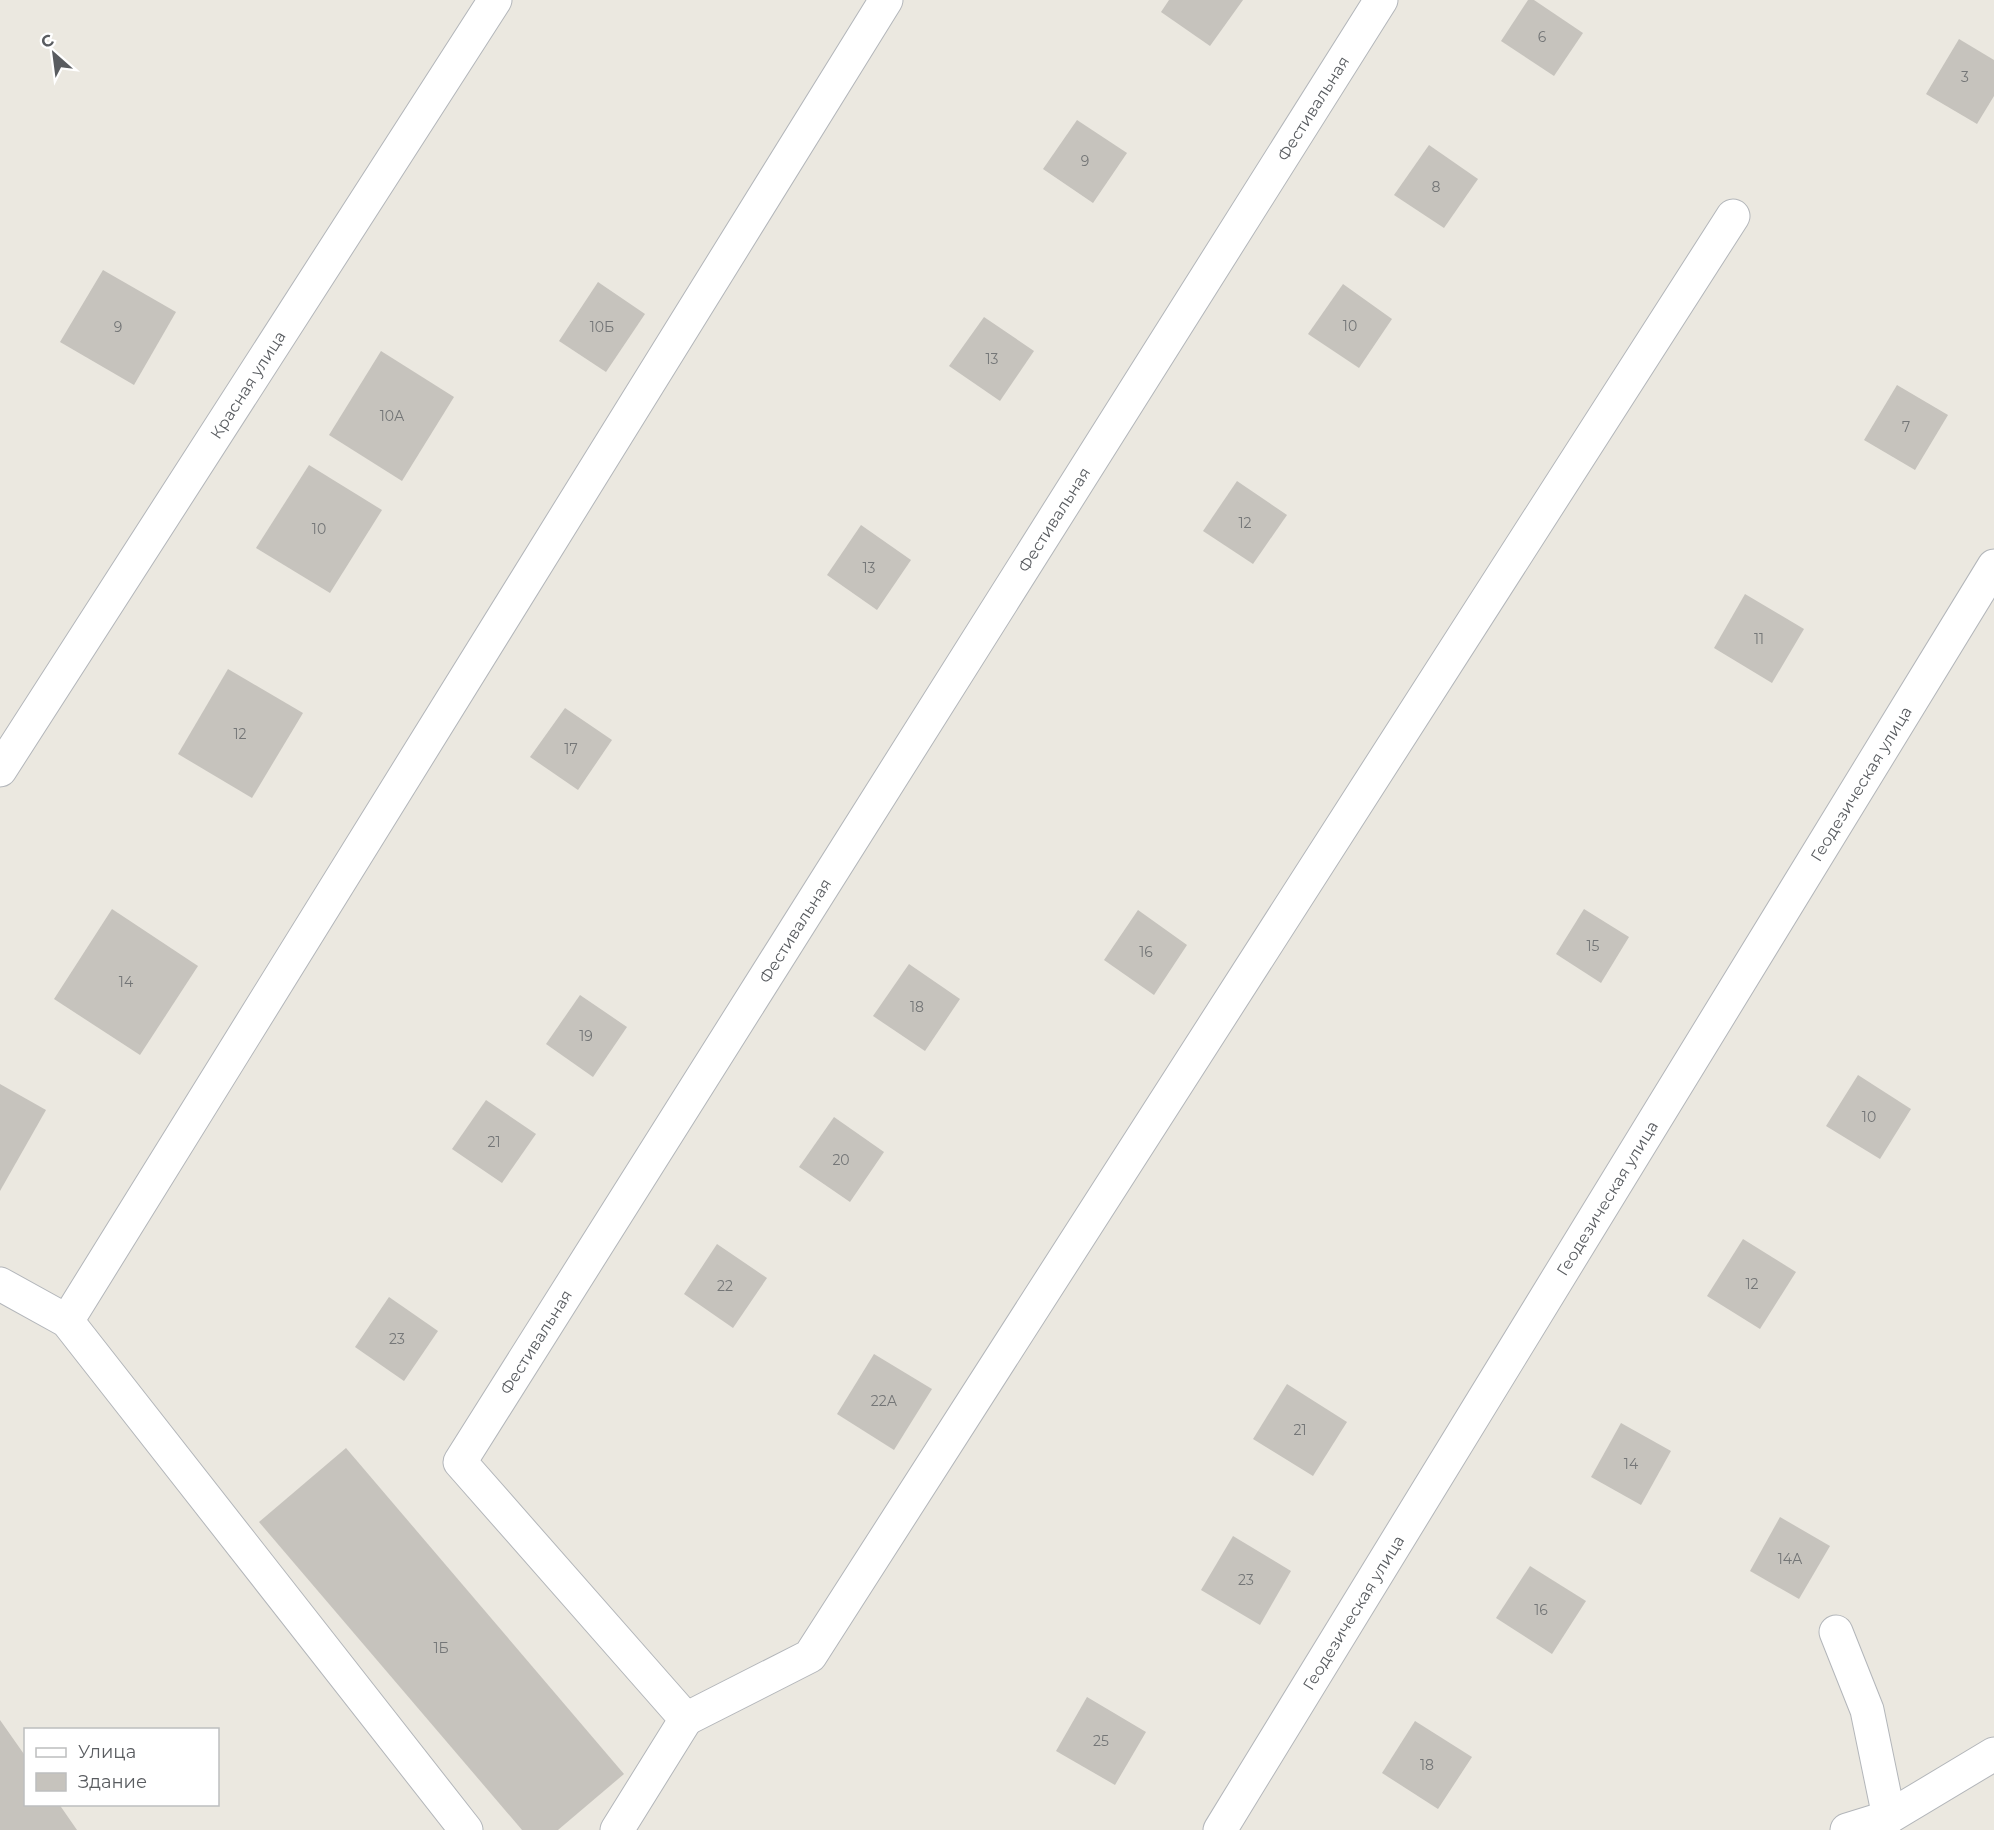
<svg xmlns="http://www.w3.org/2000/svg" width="1994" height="1830" viewBox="0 0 1994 1830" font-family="Montserrat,sans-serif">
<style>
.building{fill:#c6c3bd}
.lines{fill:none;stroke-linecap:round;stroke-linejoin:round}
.minor-casing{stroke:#b3b6ba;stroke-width:35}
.minor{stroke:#fff;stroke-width:33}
.labels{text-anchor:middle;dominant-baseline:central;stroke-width:4.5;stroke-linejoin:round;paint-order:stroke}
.number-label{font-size:14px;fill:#747677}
.street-label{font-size:16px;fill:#595c60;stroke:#fff}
</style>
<rect width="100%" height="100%" fill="#ebe8e0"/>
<!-- building -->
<g class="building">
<path d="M1169 0H1243L1210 46 1161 12Z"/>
<path d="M1528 0H1534L1583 33 1554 76 1501 41Z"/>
<path d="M1959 39 1994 60V96L1977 124 1926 94Z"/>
<path d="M1077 120 1127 153 1093 203 1043 169Z"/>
<path d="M1429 145 1478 179 1444 228 1394 195Z"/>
<path d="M103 270 176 312 134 385 60 342Z"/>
<path d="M598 282 645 314 606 372 559 341Z"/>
<path d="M1343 284 1392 319 1359 368 1308 334Z"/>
<path d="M984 317 1034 351 1000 401 949 366Z"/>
<path d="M381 351 454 397 402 481 329 435Z"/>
<path d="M1897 385 1948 415 1915 470 1864 440Z"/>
<path d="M309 465 382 510 330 593 256 548Z"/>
<path d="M1237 481 1287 515 1253 564 1203 531Z"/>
<path d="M861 525 911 560 877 610 827 575Z"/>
<path d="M1745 594 1804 629 1772 683 1714 648Z"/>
<path d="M228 669 303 713 252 798 178 754Z"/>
<path d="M565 708 612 740 578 790 530 757Z"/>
<path d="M112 909 198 966 140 1055 54 999Z"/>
<path d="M1584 909 1629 937 1601 983 1556 954Z"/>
<path d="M1138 910 1187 945 1154 995 1104 960Z"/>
<path d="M909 964 960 999 925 1051 873 1016Z"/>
<path d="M580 995 627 1027 593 1077 546 1044Z"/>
<path d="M1858 1075 1911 1109 1880 1159 1826 1126Z"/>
<path d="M0 1084 46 1110 0 1191Z"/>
<path d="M486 1100 536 1134 502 1183 452 1149Z"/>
<path d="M834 1117 884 1152 850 1202 799 1167Z"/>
<path d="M1743 1239 1796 1272 1760 1329 1707 1296Z"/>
<path d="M717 1244 767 1278 733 1328 684 1294Z"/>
<path d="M389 1297 438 1331 404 1381 355 1347Z"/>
<path d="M874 1354 932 1389 894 1450 837 1414Z"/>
<path d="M1287 1384 1347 1422 1313 1476 1253 1439Z"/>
<path d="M1621 1423 1671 1451 1641 1505 1591 1477Z"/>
<path d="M346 1448 624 1774 558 1830H522L259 1522Z"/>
<path d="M1780 1517 1830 1546 1799 1599 1750 1571Z"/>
<path d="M1233 1536 1291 1571 1260 1625 1201 1590Z"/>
<path d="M1530 1566 1586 1601 1552 1654 1496 1618Z"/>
<path d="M1087 1697 1146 1732 1115 1785 1056 1751Z"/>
<path d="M0 1720 26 1757V1804H59L77 1830H0Z"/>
<path d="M1415 1721 1472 1757 1438 1809 1382 1773Z"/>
</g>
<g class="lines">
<!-- minor casing -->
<g class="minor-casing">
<g id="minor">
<path id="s1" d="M0 770 495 0"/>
<path d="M0 1284 67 1321 466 1830"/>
<path d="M67 1321 886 0"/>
<path d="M1836 1632 1867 1710 1889 1817"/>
<path d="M686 1719 810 1656 1733 216"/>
<path id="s2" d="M617 1830 686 1719 460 1462 1381 0"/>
<path id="s3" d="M1220 1830 1994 566"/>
<path d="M1847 1830 1889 1817 1994 1754"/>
</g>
</g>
<!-- minor -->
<use href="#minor" class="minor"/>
</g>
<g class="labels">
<!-- number labels -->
<g class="number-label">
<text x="1542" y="37">6</text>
<text x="1965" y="77">3</text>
<text x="1085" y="161">9</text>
<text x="1436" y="187">8</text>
<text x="1350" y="326">10</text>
<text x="118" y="327">9</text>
<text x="602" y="327">10Б</text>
<text x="992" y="359">13</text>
<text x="392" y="416">10А</text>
<text x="1906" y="427">7</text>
<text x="1245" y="523">12</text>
<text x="319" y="529">10</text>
<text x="869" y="568">13</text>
<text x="1759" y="639">11</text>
<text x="240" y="734">12</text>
<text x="571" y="749">17</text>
<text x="1593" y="946">15</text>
<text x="1146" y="952">16</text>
<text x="126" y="982">14</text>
<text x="917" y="1007">18</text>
<text x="586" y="1036">19</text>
<text x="1869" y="1117">10</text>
<text x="494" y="1142">21</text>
<text x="841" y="1160">20</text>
<text x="1752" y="1284">12</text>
<text x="725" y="1286">22</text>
<text x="397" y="1339">23</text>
<text x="884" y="1401">22А</text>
<text x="1300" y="1430">21</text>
<text x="1631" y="1464">14</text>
<text x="1790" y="1559">14А</text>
<text x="1246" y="1580">23</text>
<text x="1541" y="1610">16</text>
<text x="441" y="1648">1Б</text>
<text x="1101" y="1741">25</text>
<text x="1427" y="1765">18</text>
</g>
<!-- street labels -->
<g class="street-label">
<text stroke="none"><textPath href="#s2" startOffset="2073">Фестивальная</textPath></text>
<text stroke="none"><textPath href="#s1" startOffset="458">Красная улица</textPath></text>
<text stroke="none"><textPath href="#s2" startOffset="1587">Фестивальная</textPath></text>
<text stroke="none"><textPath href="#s3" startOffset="1227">Геодезическая улица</textPath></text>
<text stroke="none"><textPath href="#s2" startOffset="1101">Фестивальная</textPath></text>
<text stroke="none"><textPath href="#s3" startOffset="741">Геодезическая улица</textPath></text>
<text stroke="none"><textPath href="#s2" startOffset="615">Фестивальная</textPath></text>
<text stroke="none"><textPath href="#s3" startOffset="255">Геодезическая улица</textPath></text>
</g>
</g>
<!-- legend -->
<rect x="24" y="1728" width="195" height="78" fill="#ffffff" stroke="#bdbebf" stroke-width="1.5"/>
<rect x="36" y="1748" width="30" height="9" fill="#ffffff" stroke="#bdbebf" stroke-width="1.5"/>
<text x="78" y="1758" font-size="18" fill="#595c60">Улица</text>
<rect x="36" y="1773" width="30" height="18" fill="#c6c3bd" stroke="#bdbebf" stroke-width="1.5"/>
<text x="78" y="1788" font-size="18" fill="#595c60">Здание</text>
<!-- north arrow -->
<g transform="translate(54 54) rotate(332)" stroke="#ffffff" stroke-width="4.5" paint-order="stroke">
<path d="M0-4.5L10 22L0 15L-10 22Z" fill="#595c60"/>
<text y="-9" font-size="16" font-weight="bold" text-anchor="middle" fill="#595c60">С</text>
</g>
</svg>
